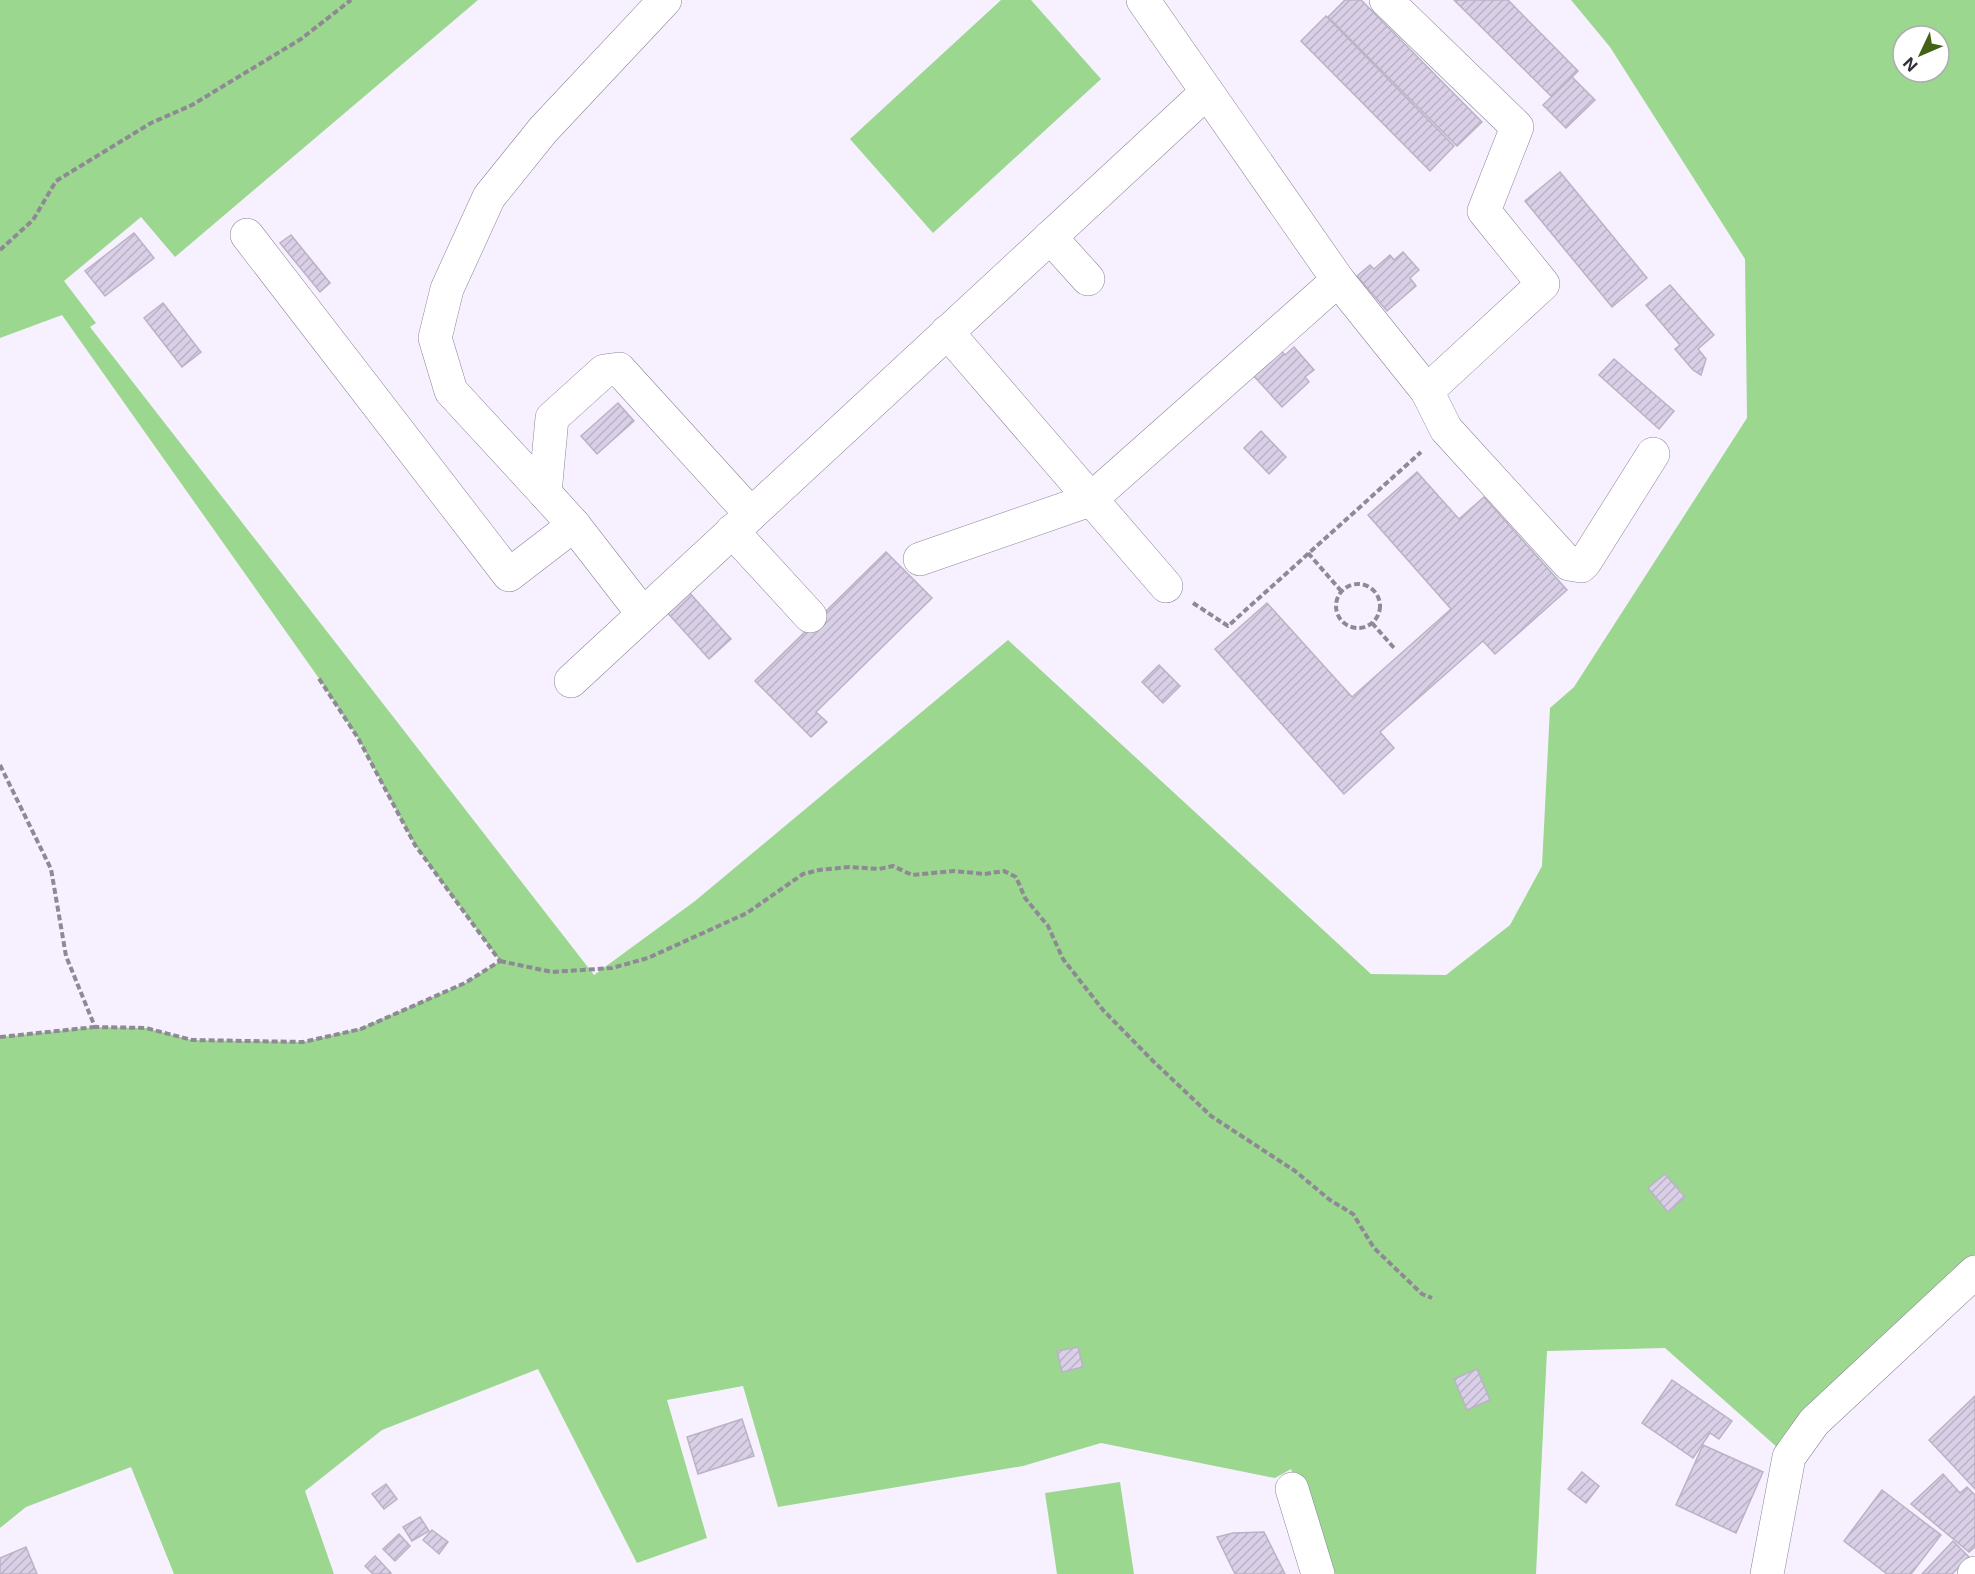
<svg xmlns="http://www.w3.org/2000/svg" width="1975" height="1574" viewBox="0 0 1975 1574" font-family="Inter,sans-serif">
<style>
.green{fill:#9bd78f;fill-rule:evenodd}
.building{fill:url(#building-hatch);stroke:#bbb2c7;stroke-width:1.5}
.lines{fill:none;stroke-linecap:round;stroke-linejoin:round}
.minor-casing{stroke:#8c8498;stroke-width:34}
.path{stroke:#8e8994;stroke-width:4;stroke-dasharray:6 3;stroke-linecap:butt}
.minor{stroke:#fff;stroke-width:33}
</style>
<defs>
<pattern id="building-hatch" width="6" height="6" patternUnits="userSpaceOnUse" patternTransform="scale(1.5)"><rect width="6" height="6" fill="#d9cfe6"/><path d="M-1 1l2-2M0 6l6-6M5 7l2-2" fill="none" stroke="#bbb2c6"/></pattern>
</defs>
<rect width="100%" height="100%" fill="#f7f1ff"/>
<!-- green -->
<g class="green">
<path d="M0 0H478L175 257 141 217 64 281 96 323 90 327 594 975 695 901 1008 640 1371 974 1446 975 1510 925 1542 866 1550 708 1574 687 1747 418 1745 259 1610 47 1571 0H1975V1265L1778 1448 1665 1348 1547 1351 1536 1574H1325L1291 1469 1275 1478 1101 1443 1023 1466 778 1507 743 1386 667 1400 707 1538 637 1563 538 1369 382 1430 305 1491 334 1574H174L131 1467 26 1507 0 1528V1037L95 1027 146 1028 192 1040 303 1042 361 1028 465 983 500 961 415 845 358 738 318 677 62 315 0 338ZM1903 36H1939V72H1903Z"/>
<path d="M1001 0H1031L1101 79 933 233 850 139Z"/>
<path d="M1120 1482 1134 1574H1057L1045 1493Z"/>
</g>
<!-- building -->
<g class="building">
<path d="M1345 0H1361L1482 122 1457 146 1328 17Z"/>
<path d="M1454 0H1508L1578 71 1552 97Z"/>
<path d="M1326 16 1454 146 1430 171 1301 41Z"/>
<path d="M1572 77 1595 100 1566 128 1543 105Z"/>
<path d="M1560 172 1647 278 1612 307 1525 201Z"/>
<path d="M134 233 154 258 105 296 85 271Z"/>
<path d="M291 235 330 283 320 292 280 243Z"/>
<path d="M1403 252 1419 270 1410 278 1416 286 1387 311 1357 276 1370 265 1374 269 1390 255 1394 260Z"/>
<path d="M1670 285 1714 335 1698 349 1706 359 1701 375 1693 370 1675 349 1680 345 1646 305Z"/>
<path d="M163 303 201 352 182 367 144 318Z"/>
<path d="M1294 347 1314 370 1305 377 1309 382 1282 407 1252 374 1280 349 1285 355Z"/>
<path d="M1614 359 1674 411 1659 429 1599 375Z"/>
<path d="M618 403 634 421 597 454 581 436Z"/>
<path d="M1261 431 1286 457 1269 474 1244 448Z"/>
<path d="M1417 472 1459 519 1484 497 1567 590 1495 654 1483 641 1380 732 1394 748 1344 794 1215 649 1267 603 1352 697 1451 609 1368 515Z"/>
<path d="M886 552 932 598 816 712 827 722 811 737 755 681Z"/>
<path d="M687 590 731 639 709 659 665 610Z"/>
<path d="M1159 665 1180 686 1163 703 1142 682Z"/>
<path d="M1665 1174 1685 1197 1668 1212 1648 1188Z"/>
<path d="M1078 1347 1083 1367 1062 1372 1057 1351Z"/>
<path d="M1477 1369 1490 1400 1467 1410 1454 1379Z"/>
<path d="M1672 1380 1732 1421 1719 1439 1710 1433 1693 1458 1642 1423Z"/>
<path d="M1975 1396V1489L1929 1440Z"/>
<path d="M742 1419 754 1456 698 1474 687 1437Z"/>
<path d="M1703 1445 1763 1472 1736 1533 1676 1505Z"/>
<path d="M1582 1472 1599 1486 1586 1503 1568 1489Z"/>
<path d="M1943 1474 1960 1493 1967 1487 1975 1495V1547L1969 1552 1911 1504Z"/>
<path d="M386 1484 397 1499 384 1509 372 1494Z"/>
<path d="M1882 1490 1941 1535 1911 1574H1887L1844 1541Z"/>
<path d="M420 1517 429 1531 412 1541 403 1527Z"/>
<path d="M432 1530 448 1542 439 1554 423 1540Z"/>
<path d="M1264 1532 1285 1574H1235L1217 1537 1233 1533Z"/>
<path d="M399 1534 410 1546 395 1561 383 1549Z"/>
<path d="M1953 1541 1969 1557 1952 1574H1922Z"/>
<path d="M26 1547 37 1574H0V1558Z"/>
<path d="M375 1556 391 1573 390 1574H373L365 1566Z"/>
</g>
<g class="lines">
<!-- minor casing -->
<g class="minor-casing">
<g id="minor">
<path d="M1143 0 1338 280 1427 391 1446 429 1569 564 1581 566 1585 562 1653 454"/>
<path d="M1386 0 1517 127 1484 211 1543 284 1427 391"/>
<path d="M247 235 509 575 574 525"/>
<path d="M1050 237 1088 279"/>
<path d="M947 332 1166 586"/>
<path d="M545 493 451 391 435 338 447 289 489 197 543 130 665 0"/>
<path d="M732 531 810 616"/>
<path d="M920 559 1090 500 1338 280"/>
<path d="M643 614 574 525 545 493 552 418 604 371 619 369 751 514"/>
<path d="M571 681 1207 92"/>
<path d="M1292 1489 1318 1574"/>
<path d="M1767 1574 1789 1457 1814 1422 1975 1272"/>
<path d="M1974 1574 1975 1573"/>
</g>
</g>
<!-- path -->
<g class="path">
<path d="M0 250 33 220 56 181 151 123 192 105 301 39 351 0"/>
<path d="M1308 553 1342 592"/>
<circle cx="1358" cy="606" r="22"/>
<path d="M1193 603 1228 626 1421 452"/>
<path d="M1372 623 1395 649"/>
<path d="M0 765 51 869 66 956 95 1027 146 1028 192 1040 303 1042 361 1029 465 983 500 961 415 845 358 738 318 677"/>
<path d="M500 961 552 972 612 968 648 958 747 913 803 874 819 870 849 867 879 869 893 866 912 875 954 871 985 874 1004 871 1016 877 1025 898 1048 926 1063 959 1103 1010 1153 1061 1211 1116 1295 1171 1330 1200 1353 1214 1374 1248 1422 1294 1432 1298"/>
<path d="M0 1037 95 1027"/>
</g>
<!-- minor -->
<use href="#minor" class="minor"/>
</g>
<!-- north arrow -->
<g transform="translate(1921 54) rotate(226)"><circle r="28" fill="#ffffff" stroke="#adacaf" stroke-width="1.5"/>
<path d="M0-4.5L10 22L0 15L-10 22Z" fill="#436216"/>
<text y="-9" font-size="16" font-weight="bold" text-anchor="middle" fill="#332f38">N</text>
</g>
</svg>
